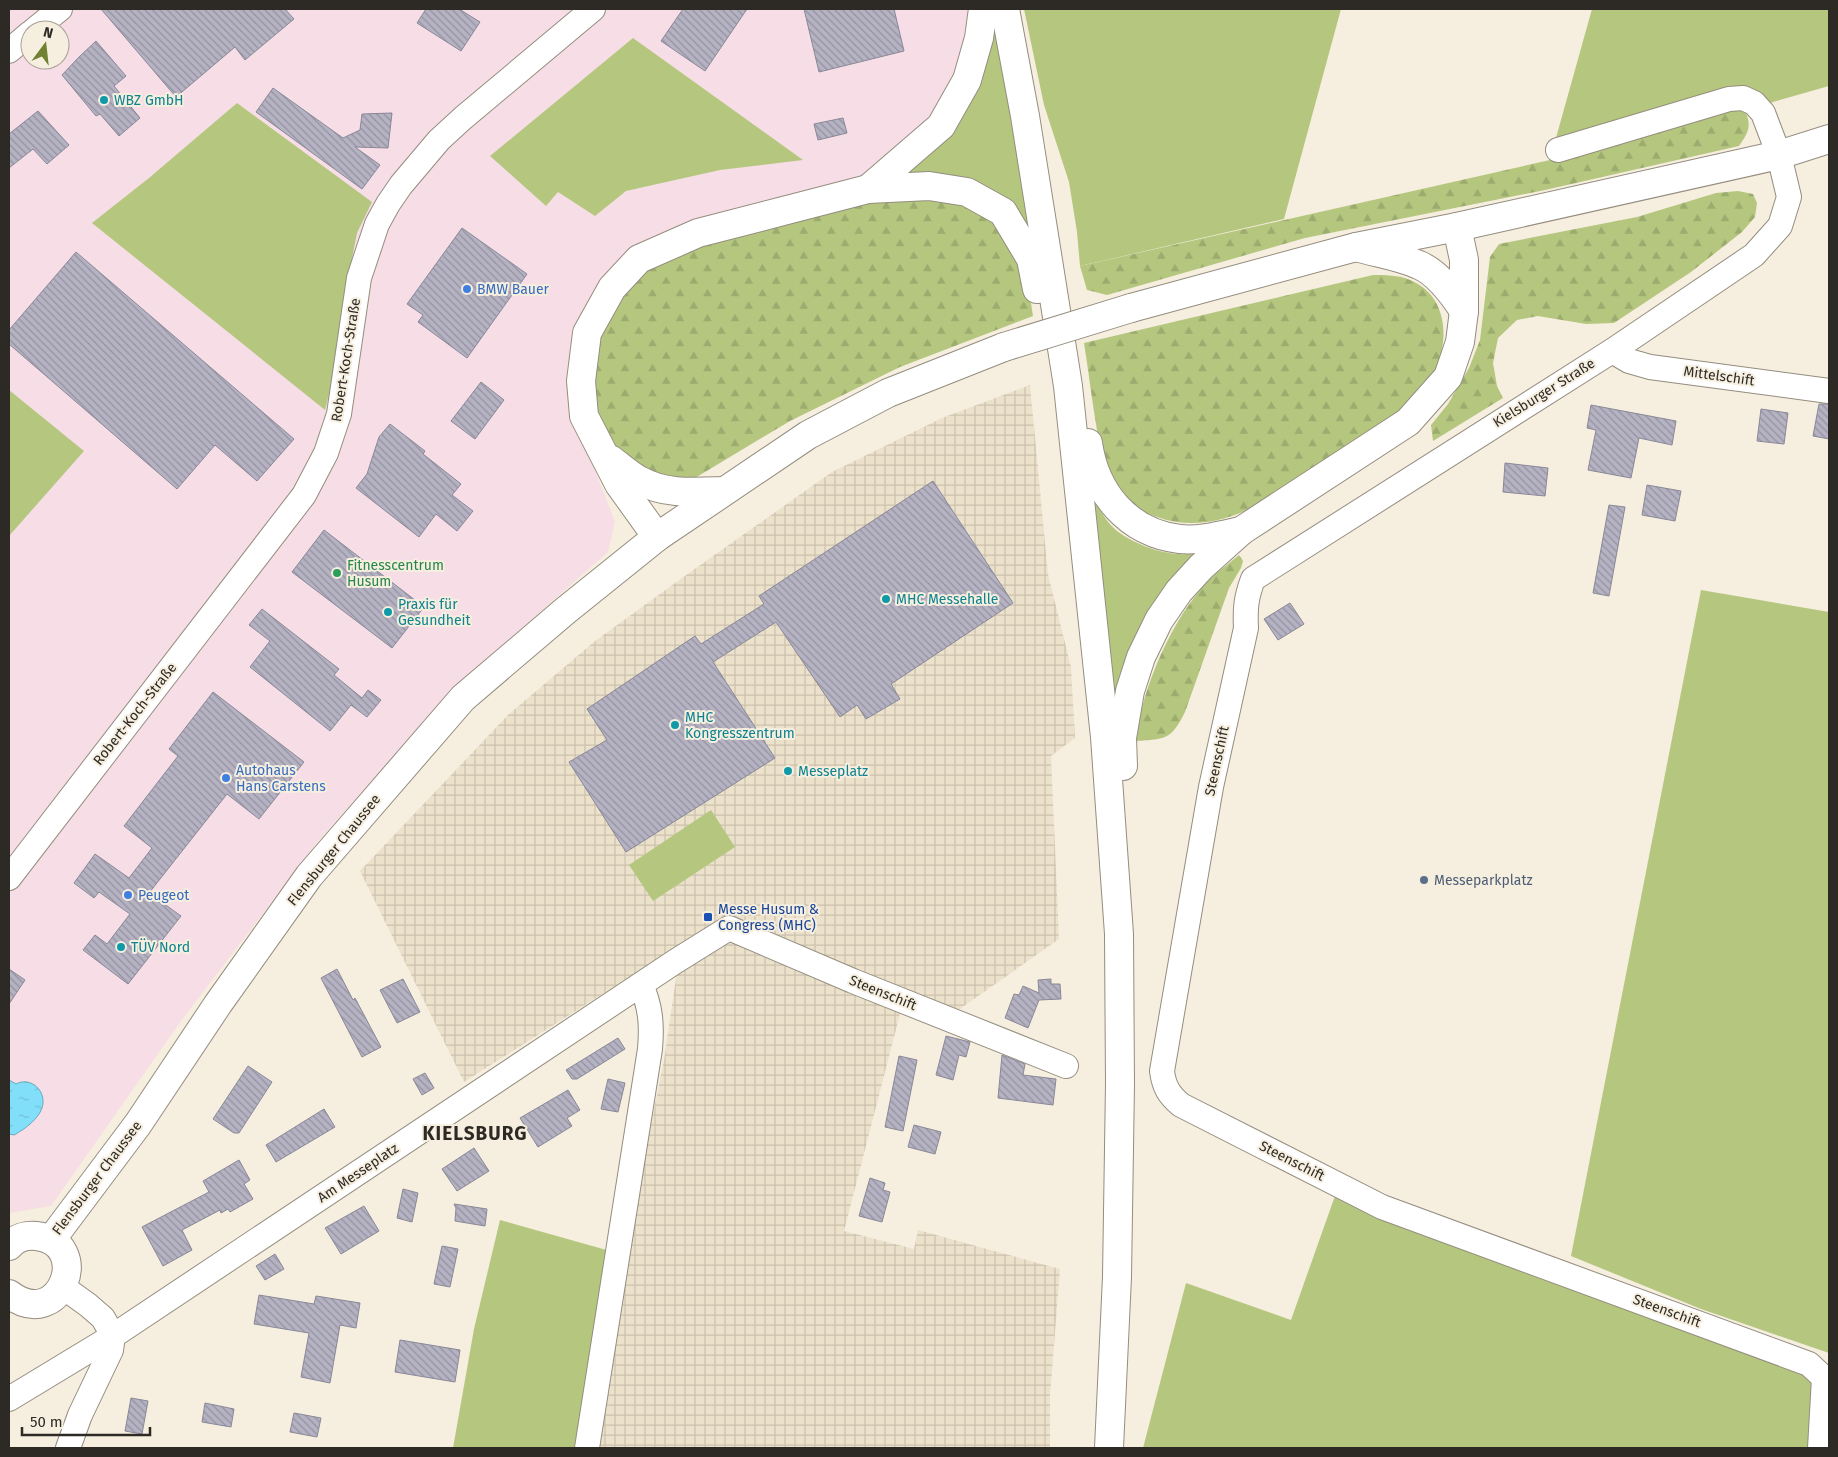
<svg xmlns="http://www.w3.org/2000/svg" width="1838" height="1457" viewBox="0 0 1838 1457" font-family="'Fira Sans',sans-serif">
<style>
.commercial{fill:#f7dde5;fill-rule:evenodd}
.industrial{fill:url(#industrial-grid)}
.grass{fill:#b5c77f}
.forest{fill:url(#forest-firs)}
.water{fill:url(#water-ripples);stroke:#68a9ba}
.building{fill:url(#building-back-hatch);stroke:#898897}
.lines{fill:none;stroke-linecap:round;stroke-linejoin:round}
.minor-casing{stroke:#948d7f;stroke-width:26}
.major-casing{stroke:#948d7f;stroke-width:30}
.highway-casing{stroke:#948d7f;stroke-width:30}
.minor{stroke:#fff;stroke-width:24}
.major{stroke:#fff;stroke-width:28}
.highway{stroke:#fff;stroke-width:28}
.major-bridge-casing{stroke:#948d7f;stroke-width:30;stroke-linecap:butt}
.major-bridge{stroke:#fff;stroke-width:28}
.culture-dot{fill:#0f9aa8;stroke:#f6eedf;stroke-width:2}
.shop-dot{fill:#3f7fe0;stroke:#f6eedf;stroke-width:2}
.leisure-dot{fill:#2e9e5b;stroke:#f6eedf;stroke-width:2}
.service-dot{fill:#5c6f8a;stroke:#f6eedf;stroke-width:2}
.transit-dot{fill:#1a4fb4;stroke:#f6eedf;stroke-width:2}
.labels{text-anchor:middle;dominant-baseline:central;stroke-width:4;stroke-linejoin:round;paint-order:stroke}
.culture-label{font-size:14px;fill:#0d838f;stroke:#f6eedf;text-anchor:start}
.shop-label{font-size:14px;fill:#366cbe;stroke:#f6eedf;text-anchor:start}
.street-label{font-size:14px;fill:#2d2a25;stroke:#f6eedf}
.leisure-label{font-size:14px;fill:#27864d;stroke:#f6eedf;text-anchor:start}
.service-label{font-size:14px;fill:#4e5e75;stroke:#f6eedf;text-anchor:start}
.transit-label{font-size:14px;fill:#164399;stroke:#f6eedf;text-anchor:start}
.district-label{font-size:19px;font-weight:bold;letter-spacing:1px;fill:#2d2a25;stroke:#f6eedf}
</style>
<defs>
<pattern id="industrial-grid" width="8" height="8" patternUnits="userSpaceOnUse" patternTransform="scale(1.25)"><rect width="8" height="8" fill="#ece1cb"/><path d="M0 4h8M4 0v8" fill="none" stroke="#cbc1ae"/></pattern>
<pattern id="forest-firs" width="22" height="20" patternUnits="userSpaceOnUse" patternTransform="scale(1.25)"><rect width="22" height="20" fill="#b5c77f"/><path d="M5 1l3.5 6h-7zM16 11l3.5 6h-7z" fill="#9cab6e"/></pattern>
<pattern id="water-ripples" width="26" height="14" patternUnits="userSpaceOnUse" patternTransform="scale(1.25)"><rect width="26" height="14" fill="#81dffa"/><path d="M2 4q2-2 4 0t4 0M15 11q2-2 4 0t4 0" fill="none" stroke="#70c0d6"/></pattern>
<pattern id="building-back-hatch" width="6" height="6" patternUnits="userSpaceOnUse" patternTransform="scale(1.25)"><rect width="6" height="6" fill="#b5b3c3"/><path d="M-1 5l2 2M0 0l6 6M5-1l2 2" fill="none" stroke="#94929e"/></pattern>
</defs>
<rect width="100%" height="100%" fill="#f6eedf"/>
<!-- commercial -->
<path class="commercial" d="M9 9H977L973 38 937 122 575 419 615 522 608 552 456 686 319 840 181 1021 51 1206 9 1213ZM30 30H60V60H30Z"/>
<!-- industrial -->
<path class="industrial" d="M1030 385 1048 574 1071 667 1075 738 1051 756 1059 939 940 1023 901 1010 844 1231 914 1249 918 1230 1060 1269 1050 1396V1448H592L625 1253 664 1060 681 944 464 1082 360 871 508 715 595 641 689 573 832 472 942 418Z"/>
<!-- grass -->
<g class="grass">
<path d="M995 9 1038 258 881 184 945 128Z"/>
<path d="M1024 9H1341L1284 219 1080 266 1077 232 1069 182 1044 105Z"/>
<path d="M1592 9H1829V86L1766 104 1554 145Z"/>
<path d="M633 38 803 160 720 170 626 191 595 216 558 192 546 206 490 156Z"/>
<path d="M237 103 372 202 357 233 346 289 336 366 325 410 92 223 149 178Z"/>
<path d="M9 390 84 451 9 536Z"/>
<path d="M1092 496C1099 508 1106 522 1117 531 1133 543 1158 553 1179 554 1186 555 1194 553 1202 553L1170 584 1151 606 1134 639 1120 674 1112 714Z"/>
<path d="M1701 590 1829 612V1353L1701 1309 1571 1256Z"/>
<path d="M711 810 735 847 653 901 629 865Z"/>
<path d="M1336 1193 1805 1370 1817 1383 1811 1448H1143L1186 1283 1291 1320Z"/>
<path d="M500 1220 610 1251 574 1448H453L474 1329Z"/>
</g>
<!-- forest -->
<g class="forest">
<path d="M1734 107 1746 113C1752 128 1747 134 1739 146L1545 190 1305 238 1107 295 1087 290 1080 266 1550 160 1717 108Z"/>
<path d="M1738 191 1753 194 1757 203 1755 217 1742 232 1691 272 1614 323 1586 324 1538 316 1517 320 1498 338 1493 363 1497 386 1503 398 1433 441 1431 425 1448 404 1469 368 1480 340 1490 257 1499 244 1637 217 1716 193Z"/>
<path d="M927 193 998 217 1025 264 1033 316 900 367 790 421 690 481 654 479 620 457 592 415 595 336 618 294 645 266 700 242 867 200Z"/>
<path d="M1373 275C1386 275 1398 275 1410 280 1449 296 1450 343 1433 374 1411 412 1368 436 1332 459 1281 492 1221 540 1157 517 1144 513 1131 506 1122 495 1117 488 1112 480 1108 473 1100 457 1098 435 1095 418 1091 393 1088 368 1084 343Z"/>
<path d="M1239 555 1243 561 1241 568 1229 588 1185 712C1171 740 1166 739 1136 741 1141 689 1173 616 1210 579 1219 570 1230 563 1239 555Z"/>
</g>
<!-- water -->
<path class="water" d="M9 1080 16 1084C29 1077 44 1088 43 1103 42 1117 25 1129 14 1135L9 1134Z"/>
<!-- building -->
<g class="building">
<path d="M101 9H285L294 19 245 60 235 47 176 97Z"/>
<path d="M426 9H459L480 22 461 51 417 23Z"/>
<path d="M683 9H747L705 71 661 41Z"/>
<path d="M804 9H894L904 51 819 72Z"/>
<path d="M96 41 126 76 114 86 140 118 119 136 100 114 96 116 62 75 78 58Z"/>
<path d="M273 88 343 138 360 130 362 114 392 113 388 148 355 147 380 165 362 189 256 112Z"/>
<path d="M38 111 69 145 47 164 33 149 9 168V134Z"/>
<path d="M843 118 847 133 818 140 814 124Z"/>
<path d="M462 228 527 274 467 358 418 322 423 315 407 304Z"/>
<path d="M76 252 294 439 257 481 215 445 177 489 9 344V330Z"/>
<path d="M481 382 504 400 475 439 451 421Z"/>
<path d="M1819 404H1829V439L1813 436Z"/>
<path d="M1591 405 1676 421 1672 445 1639 438 1631 478 1588 470 1596 430 1587 428Z"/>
<path d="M1761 409 1788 413 1784 444 1757 441Z"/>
<path d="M390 424 425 451 423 454 461 484 452 495 473 511 457 531 436 514 419 537 356 488 367 474 379 437Z"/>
<path d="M1505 463 1548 468 1545 496 1503 492Z"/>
<path d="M933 481 1013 603 891 684 900 699 866 719 857 705 840 717 776 622 713 662 775 758 626 852 569 762 607 740 587 709 695 636 701 644 764 604 759 596Z"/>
<path d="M1647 485 1681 491 1675 521 1642 515Z"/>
<path d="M1609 505 1625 507 1609 596 1593 593Z"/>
<path d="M324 530 424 607 392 648 292 572Z"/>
<path d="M1290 603 1304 624 1278 640 1264 619Z"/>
<path d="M262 609 339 669 334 675 362 698 368 690 381 700 367 717 351 705 330 731 250 667 270 641 249 625Z"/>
<path d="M213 692 304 762 259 819 227 794 149 893 181 916 128 984 83 950 95 935 107 944 130 914 99 892 94 898 74 883 95 854 129 878 152 848 124 826 178 756 169 749Z"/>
<path d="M9 969 25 980 9 1004Z"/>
<path d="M337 969 353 1000 355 998 381 1047 362 1057 321 978Z"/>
<path d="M403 979 420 1012 397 1023 380 990Z"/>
<path d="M1051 979V984H1060L1061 999 1039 1000 1028 1028 1005 1018 1014 994 1019 995 1023 986 1039 993 1038 980Z"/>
<path d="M946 1036 970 1042 966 1057 959 1055 953 1080 936 1075Z"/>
<path d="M618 1038 625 1049 577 1079H572L566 1070Z"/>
<path d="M1002 1055 1025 1064 1023 1075 1056 1079 1053 1105 998 1098Z"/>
<path d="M899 1056 917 1060 903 1131 885 1127Z"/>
<path d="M248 1066 272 1082 239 1133H234L213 1119Z"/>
<path d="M425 1073 434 1088 422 1095 413 1079Z"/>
<path d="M608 1079 625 1083 618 1112 601 1109Z"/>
<path d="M568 1090 580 1110 567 1118 572 1126 538 1147 520 1118Z"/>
<path d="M324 1109 335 1127 276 1162 266 1145Z"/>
<path d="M914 1125 941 1132 935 1154 908 1147Z"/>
<path d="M474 1148 489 1171 457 1191 442 1169Z"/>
<path d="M239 1160 250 1180 244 1184 253 1199 230 1212 228 1209 221 1213 220 1210 182 1230 192 1250 163 1266 142 1227 209 1192 203 1181Z"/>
<path d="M870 1178 885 1183 883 1190 890 1192 882 1222 859 1216Z"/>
<path d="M403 1189 418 1193 412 1222 397 1218Z"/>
<path d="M454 1204 487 1209 485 1226 455 1221 456 1208Z"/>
<path d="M364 1206 379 1231 341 1254 325 1228Z"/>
<path d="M442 1246 458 1249 450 1287 434 1284Z"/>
<path d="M275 1254 284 1269 265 1280 256 1266Z"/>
<path d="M259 1295 314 1304 316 1296 360 1303 356 1328 340 1325 330 1383 301 1377 309 1333 254 1324Z"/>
<path d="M400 1340 460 1350 455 1382 395 1372Z"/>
<path d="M131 1398 148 1401 142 1434 125 1431Z"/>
<path d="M205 1403 234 1409 231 1427 202 1422Z"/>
<path d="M294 1413 321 1418 317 1437 290 1432Z"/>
</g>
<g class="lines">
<!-- minor casing -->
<g class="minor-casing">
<g id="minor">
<path d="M34 30 60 9"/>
<path d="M9 51 30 33"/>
<path d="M1558 150 1729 99 1743 98 1754 103 1763 113 1779 155 1789 197 1780 226 1754 255 1612 351 1253 579C1246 598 1245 608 1246 628L1211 787 1162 1071C1164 1087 1169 1095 1181 1105L1382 1207 1809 1364 1824 1378 1820 1448"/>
<path d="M1612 351 1629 361 1650 367 1829 391"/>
<path d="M9 878 304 495 326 453 339 414 359 278 377 224 388 204 401 185 439 140 463 118 593 9"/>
<path d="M63 1287 88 1305 103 1318 113 1336"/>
<path d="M9 1399 113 1336 676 961 729 928 853 981 1066 1066"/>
<path d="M68 1448 80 1415 111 1350 113 1336"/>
<path d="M587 1448 650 1049C652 1026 651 1007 641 985"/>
</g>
</g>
<!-- major casing -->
<g class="major-casing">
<g id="major">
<path d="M1131 308 1356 247 1457 227 1779 155 1829 139"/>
<path d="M51 1240 138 1124 218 1004 309 876 463 698 565 611 657 537 808 435 888 393 1004 347"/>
<path d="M9 1246C16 1238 26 1235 36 1236 94 1242 61 1334 9 1294"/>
</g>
</g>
<!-- highway casing -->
<g class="highway-casing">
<g id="highway">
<path d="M1005 9 1025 116 1068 386 1105 737 1119 934 1120 1084 1117 1277 1109 1448"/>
<path d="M868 189 941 126 967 80 979 38 983 9"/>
<path d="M1356 247C1376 253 1399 256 1419 265 1438 273 1453 294 1464 311"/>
<path d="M1088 443C1095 493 1128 533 1180 539 1200 541 1222 535 1241 531"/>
<path d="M610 459C620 466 629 475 639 480 665 495 695 492 724 491"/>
<path d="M657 537 619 484 584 416 581 381 587 333 612 288 639 259 698 233 787 210 868 189 929 186 967 192 1003 212 1031 259 1037 289"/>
<path d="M1123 766 1122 738 1130 691 1141 657 1159 620 1179 591 1201 567 1241 531 1408 422 1448 377 1460 342 1464 311V260L1457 227"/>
</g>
</g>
<!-- minor -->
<use href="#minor" class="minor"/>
<!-- major -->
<use href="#major" class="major"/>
<!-- highway -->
<use href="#highway" class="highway"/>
<!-- major-bridge casing -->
<g class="major-bridge-casing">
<path id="major-bridge" d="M1004 347 1131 308"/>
</g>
<!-- major-bridge -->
<use href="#major-bridge" class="major-bridge"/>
</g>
<!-- markers -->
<g class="culture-dot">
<circle cx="104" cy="100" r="5"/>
<circle cx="886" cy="599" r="5"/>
<circle cx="388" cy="612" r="5"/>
<circle cx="675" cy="725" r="5"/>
<circle cx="788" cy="771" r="5"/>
<circle cx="121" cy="947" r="5"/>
</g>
<g class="shop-dot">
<circle cx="467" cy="289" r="5"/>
<circle cx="226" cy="778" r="5"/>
<circle cx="128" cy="895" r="5"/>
</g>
<circle class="leisure-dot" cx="337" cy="573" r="5"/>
<circle class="service-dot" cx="1424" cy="880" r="5"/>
<rect class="transit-dot" x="703" y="912" width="10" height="10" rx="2.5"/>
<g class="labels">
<!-- culture labels -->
<g class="culture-label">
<text x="114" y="100">WBZ GmbH</text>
<text x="896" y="599">MHC Messehalle</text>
<text x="398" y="604">Praxis für<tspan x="398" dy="16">Gesundheit</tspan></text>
<text x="685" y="717">MHC<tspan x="685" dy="16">Kongresszentrum</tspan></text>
<text x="798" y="771">Messeplatz</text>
<text x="131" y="947">TÜV Nord</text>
</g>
<!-- shop labels -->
<g class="shop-label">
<text x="477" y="289">BMW Bauer</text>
<text x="236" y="770">Autohaus<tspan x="236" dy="16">Hans Carstens</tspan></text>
<text x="138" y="895">Peugeot</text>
</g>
<!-- street labels -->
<g class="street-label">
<text transform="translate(346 360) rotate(-81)">Robert-Koch-Straße</text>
<text transform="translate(1719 376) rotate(8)">Mittelschift</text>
<text transform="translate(1544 393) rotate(-32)">Kielsburger Straße</text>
<text transform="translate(135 714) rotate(-52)">Robert-Koch-Straße</text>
<text transform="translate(1217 761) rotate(-78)">Steenschift</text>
<text transform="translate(334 850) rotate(-51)">Flensburger Chaussee</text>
<text transform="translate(883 993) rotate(22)">Steenschift</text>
<text transform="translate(1292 1161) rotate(27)">Steenschift</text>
<text transform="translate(358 1173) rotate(-34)">Am Messeplatz</text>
<text transform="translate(97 1178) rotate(-53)">Flensburger Chaussee</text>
<text transform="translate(1667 1311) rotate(20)">Steenschift</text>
</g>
<!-- leisure labels -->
<g class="leisure-label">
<text x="347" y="565">Fitnesscentrum<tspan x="347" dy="16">Husum</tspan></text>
</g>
<!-- service labels -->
<g class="service-label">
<text x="1434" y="880">Messeparkplatz</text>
</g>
<!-- transit labels -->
<g class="transit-label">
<text x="718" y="909">Messe Husum &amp;<tspan x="718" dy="16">Congress (MHC)</tspan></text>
</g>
<!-- district labels -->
<g class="district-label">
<text x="475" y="1133">KIELSBURG</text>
</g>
</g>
<!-- border -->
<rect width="1838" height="1457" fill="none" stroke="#2d2a25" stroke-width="20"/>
<!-- north arrow -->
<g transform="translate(45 45) rotate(15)"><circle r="24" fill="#f6eedf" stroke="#a6a095"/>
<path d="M0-4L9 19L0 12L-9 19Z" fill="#708232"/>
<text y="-8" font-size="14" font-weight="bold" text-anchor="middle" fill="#2d2a25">N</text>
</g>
<!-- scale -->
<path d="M22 1427v8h128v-8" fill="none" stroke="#2d2a25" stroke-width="2.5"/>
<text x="30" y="1427" font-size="15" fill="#2d2a25" stroke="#f6eedf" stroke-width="4" paint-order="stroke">50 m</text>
</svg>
